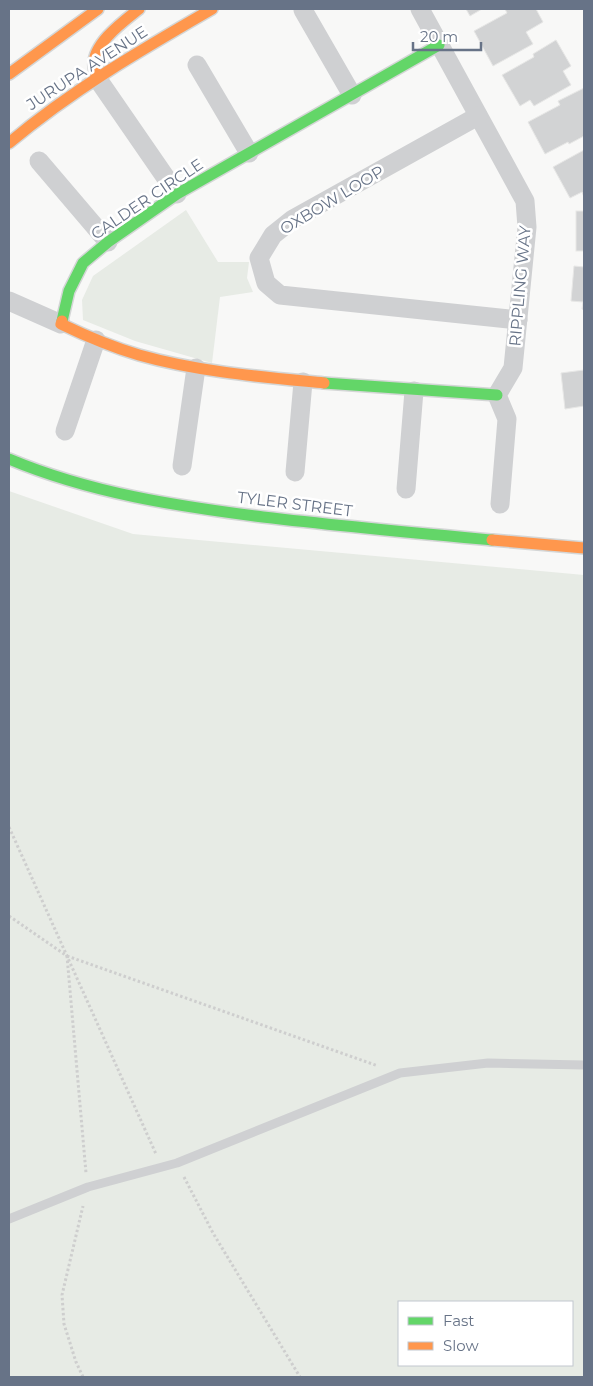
<svg xmlns="http://www.w3.org/2000/svg" width="593" height="1386" viewBox="0 0 593 1386" font-family="Montserrat,sans-serif">
<style>
.green{fill:#e7ebe5;fill-rule:evenodd}
.building{fill:#d2d3d4;stroke:#e7e7e6}
.lines{fill:none;stroke-linecap:round;stroke-linejoin:round}
.fast-casing{stroke:#d4d6d6;stroke-width:14}
.slow-casing{stroke:#d4d6d6;stroke-width:14}
.path{stroke:#cecece;stroke-width:3;stroke-dasharray:2.5 2.5;stroke-linecap:butt}
.lane{stroke:#cfd0d2;stroke-width:9}
.street{stroke:#cfd0d2;stroke-width:19}
.fast{stroke:#63d668;stroke-width:11}
.slow{stroke:#ff974d;stroke-width:11}
.labels{text-anchor:middle;dominant-baseline:central;stroke-width:5;stroke-linejoin:round;paint-order:stroke}
.street-label{font-size:16px;fill:#677387;stroke:#fff}
</style>
<rect width="100%" height="100%" fill="#f8f8f7"/>
<!-- green -->
<g class="green">
<path d="M186 210 218 262H249L247 278 253 292 220 297 212 363 135 341 83 320 82 300 93 276Z"/>
<path d="M9 491 133 534 584 575V1377H9ZM399 1302H572V1365H399Z"/>
</g>
<!-- building -->
<g class="building">
<path d="M466 9H482L470 16Z"/>
<path d="M505 9H536L543 22 526 32 533 44 493 66 474 31 507 13Z"/>
<path d="M556 40 571 66 563 71 571 85 534 106 530 100 520 106 502 75 534 57 533 54Z"/>
<path d="M584 88V136L569 144 568 142 545 154 528 122 560 105 558 101Z"/>
<path d="M584 150V197L582 192 570 198 553 167Z"/>
<rect x="576" y="211" width="8" height="40"/>
<path d="M574 266 584 267V310L582 309 583 302 571 301Z"/>
<path d="M584 370V406L565 409 561 373Z"/>
</g>
<g class="lines">
<!-- fast casing -->
<g class="fast-casing">
<g id="fast">
<path d="M62 321 69 291 83 263 108 242 177 194 439 45"/>
<path d="M324 383 497 395"/>
<path d="M9 459C90 493 176 506 263 517 339 526 416 533 492 540"/>
</g>
</g>
<!-- slow casing -->
<g class="slow-casing">
<g id="slow">
<path d="M9 74 98 9"/>
<path d="M97 78C96 74 94 70 94 66 92 44 124 21 139 9"/>
<path d="M9 143C72 90 141 50 212 9"/>
<path d="M62 321 61 324C86 336 112 347 139 355 199 372 263 377 324 383"/>
<path d="M492 540 584 548"/>
</g>
</g>
<!-- path -->
<g class="path">
<path d="M9 827 156 1154"/>
<path d="M9 916 67 956 86 1173"/>
<path d="M67 956 378 1066"/>
<path d="M184 1177 213 1233 300 1377"/>
<path d="M83 1377 76 1362 64 1324 62 1295 83 1206"/>
</g>
<!-- lane -->
<path class="lane" d="M9 1219 88 1187 177 1163 400 1073 488 1063 584 1065"/>
<!-- street -->
<g class="street">
<path d="M420 9 525 201 527 227 513 368 497 395 507 419 500 504"/>
<path d="M303 10 352 95"/>
<path d="M197 65 249 153"/>
<path d="M97 78 177 194"/>
<path d="M478 116 293 219 273 235 259 258 266 283 280 295 518 320"/>
<path d="M39 161 108 242"/>
<path d="M9 301 61 324"/>
<path d="M65 431 96 340"/>
<path d="M182 466 196 368"/>
<path d="M295 472 303 382"/>
<path d="M406 489 414 391"/>
</g>
<!-- fast -->
<use href="#fast" class="fast"/>
<!-- slow -->
<use href="#slow" class="slow"/>
</g>
<g class="labels">
<!-- street labels -->
<g class="street-label">
<text transform="translate(87 68) rotate(-33)">JURUPA AVENUE</text>
<text transform="translate(147 199) rotate(-34)">CALDER CIRCLE</text>
<text transform="translate(332 200) rotate(-31)">OXBOW LOOP</text>
<text transform="translate(520 286) rotate(-85)">RIPPLING WAY</text>
<text transform="translate(295 504) rotate(7)">TYLER STREET</text>
</g>
</g>
<!-- border -->
<rect width="593" height="1386" fill="none" stroke="#677387" stroke-width="20"/>
<!-- legend -->
<rect x="398" y="1301" width="175" height="65" fill="#ffffff" stroke="#c2c7cf"/>
<rect x="408" y="1317" width="25" height="8" fill="#63d668" stroke="#c2c7cf"/>
<text x="443" y="1326" font-size="15" fill="#677387">Fast</text>
<rect x="408" y="1342" width="25" height="8" fill="#ff974d" stroke="#c2c7cf"/>
<text x="443" y="1351" font-size="15" fill="#677387">Slow</text>
<!-- scale -->
<path d="M413 42v8h68v-8" fill="none" stroke="#677387" stroke-width="2.5"/>
<text x="420" y="42" font-size="15" fill="#677387" stroke="#ffffff" stroke-width="4" paint-order="stroke">20 m</text>
</svg>
